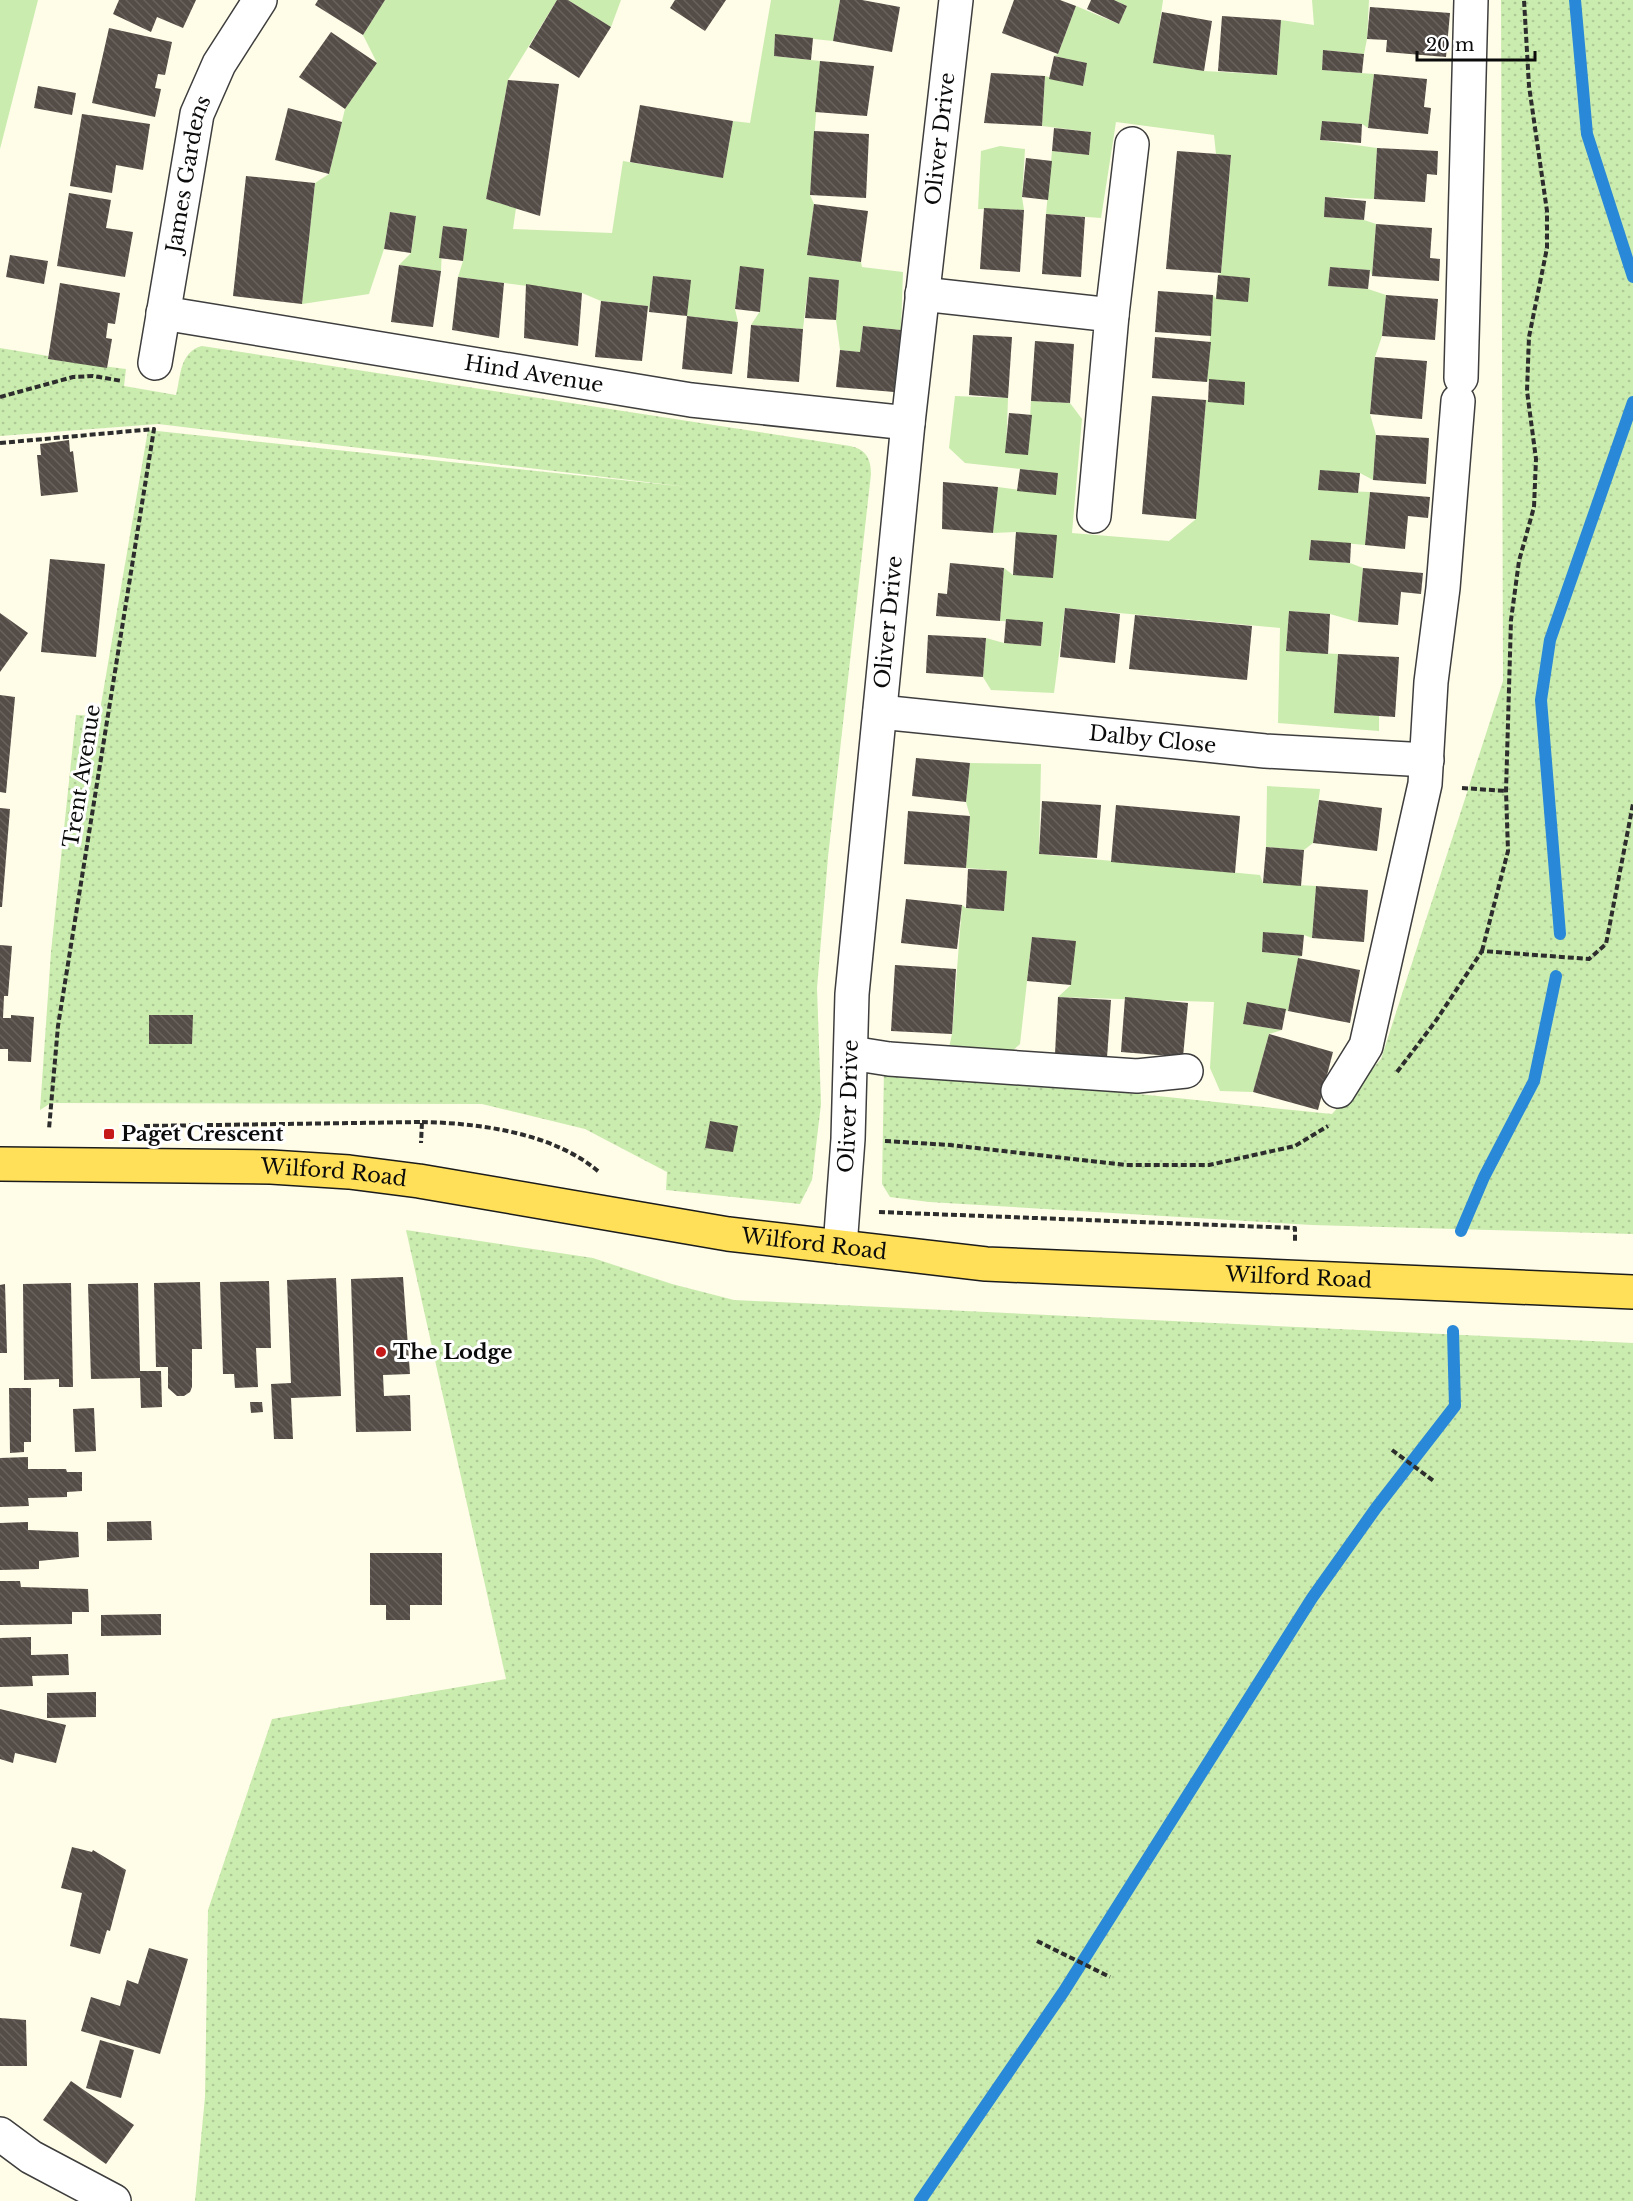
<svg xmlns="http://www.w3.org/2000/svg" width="1633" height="2201" viewBox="0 0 1633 2201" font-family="'Libre Baskerville',serif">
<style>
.grass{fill:url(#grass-dots)}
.garden{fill:#cbecaf}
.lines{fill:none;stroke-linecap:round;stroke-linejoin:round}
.stream{stroke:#2988d8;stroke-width:12}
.building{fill:url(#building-back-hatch)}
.minor-casing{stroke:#3e3e3e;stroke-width:36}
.major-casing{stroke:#1c1c1c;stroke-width:36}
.path{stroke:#2d2d2d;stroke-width:4;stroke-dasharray:6 3;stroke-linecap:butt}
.minor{stroke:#fff;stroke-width:33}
.major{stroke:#ffe058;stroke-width:33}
.poi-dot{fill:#c51a19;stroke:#fff;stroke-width:2}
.labels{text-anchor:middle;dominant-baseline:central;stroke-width:6;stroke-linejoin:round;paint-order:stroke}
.street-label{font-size:21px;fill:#0b0b0b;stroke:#fff}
.poi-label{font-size:21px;font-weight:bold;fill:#0b0b0b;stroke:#fff;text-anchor:start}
</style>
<defs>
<pattern id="grass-dots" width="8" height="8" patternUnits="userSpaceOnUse" patternTransform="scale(1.5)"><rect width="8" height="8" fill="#cbecaf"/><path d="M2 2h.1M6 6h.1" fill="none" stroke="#adc995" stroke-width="1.8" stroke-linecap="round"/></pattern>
<pattern id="building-back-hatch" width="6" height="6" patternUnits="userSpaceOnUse" patternTransform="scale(1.5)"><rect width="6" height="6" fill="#544c46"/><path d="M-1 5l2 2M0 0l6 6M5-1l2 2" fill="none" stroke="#68615c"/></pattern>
</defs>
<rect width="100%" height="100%" fill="#fffce8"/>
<!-- grass -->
<g class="grass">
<path d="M1501 0H1633V1234L1312 1225 929 1202 890 1197 882 1184 884 1068 1332 1114 1381 1059 1503 681Z"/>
<path d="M202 346 850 446C866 449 871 459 871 474L828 857 817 988 821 1104 812 1180 800 1204 666 1190 667 1172 585 1129 482 1104 51 1103 40 1110 51 952 76 715 99 716 148 430 688 487 158 424 0 436V348L48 356V359L126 369 124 386 176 395C181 377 179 352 202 346Z"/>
<path d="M406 1230 593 1258 672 1284 734 1300 1633 1343V2201H195L205 2097 208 1910 272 1719 506 1679Z"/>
</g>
<!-- garden -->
<g class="garden">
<path d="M0 0H38L0 149Z"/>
<path d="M385 0H557L508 80 486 199 516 208 513 229 612 233 623 161 723 178 733 121 750 123 771 0H840L833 41 775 35 774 56 820 61 810 195 814 204 807 255 861 262 862 267 903 272 901 330 863 326 860 352 840 350 836 320 839 280 809 277 803 329 751 325 760 311 764 269 740 267 735 309 738 322 687 316 690 280 653 276 649 312 648 306 601 301 582 293 458 277 463 261 466 229 443 226 441 271 399 265 411 253 416 216 390 212 384 249 369 294 302 304 315 183 329 174 345 109 377 63 363 35Z"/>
<path d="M568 0H621L611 27Z"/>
<path d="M1114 0H1163L1154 63 1204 71 1277 75 1281 20 1314 25 1312 0H1369L1367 39 1364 54 1323 50 1322 70 1374 74 1368 128 1362 124 1322 121 1320 140 1377 148 1374 199 1325 197 1324 217 1364 220 1376 224 1372 276 1370 270 1330 267 1328 286 1368 289 1386 295 1382 336 1375 357 1370 414 1376 435 1373 480 1360 473 1320 471 1318 490 1370 492 1365 545 1311 540 1309 559 1350 563 1363 568 1358 622 1330 614 1289 611 1286 651 1338 654 1334 713 1379 716V731L1278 723 1280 628 1065 608 1054 693 991 690 983 677 986 638 1004 643 1041 646 1043 622 1000 621 1004 568 1013 575 1016 532 993 533 998 487 1056 495 1058 473 965 463 949 448 955 396 1008 398 1006 453 1028 454 1031 401 1070 403 1082 419 1072 533 1169 541 1196 519 1206 400 1243 405 1210 379 1207 382 1213 295 1216 298 1218 275 1221 273 1231 156 1216 154 1214 135 1116 122 1101 218 1046 214 1052 151 1089 155 1091 132 1042 126 1045 76 1083 86 1087 63 1054 56 1058 54 1076 6 1119 24 1127 6Z"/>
<path d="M1000 146 1025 149 1022 197 1024 210 978 209 981 151Z"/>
<path d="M970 763 1041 764 1039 854 1260 875 1263 883 1316 886 1312 938 1304 935 1263 932 1262 952 1302 956 1298 958 1288 1011 1247 1003 1243 1024 1282 1030 1269 1034 1253 1092 1220 1091 1210 1068 1214 1002 1058 997 1071 985 1075 941 1032 937 1020 1044 1008 1055 948 1052 952 1034 962 905 966 908 1004 911 1007 871 966 868 970 816 966 802Z"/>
<path d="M1267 786 1320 789 1313 843 1304 850 1266 847Z"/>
</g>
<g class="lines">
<!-- stream -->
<g class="stream">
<path d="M1575 0 1587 134 1633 277"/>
<path d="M1560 934 1541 700 1550 640 1633 402"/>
<path d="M1461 1231 1484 1177 1534 1081 1556 976"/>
<path d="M920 2201 1064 1991 1312 1598 1376 1508 1455 1406 1453 1331"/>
</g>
</g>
<!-- building -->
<g class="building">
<path d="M119 0H196L183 28 157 17 151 32 113 14Z"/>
<path d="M318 0H385L363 35 315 5Z"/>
<path d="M557 0H568L611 27 579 78 529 47Z"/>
<path d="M675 0H726L705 31 670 8Z"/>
<path d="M840 0H862L900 7 892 52 833 41Z"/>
<path d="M1014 0H1060L1076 6 1058 54 1002 33Z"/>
<path d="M1091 0H1114L1127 6 1119 24 1087 9Z"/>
<path d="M1370 7 1450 13 1446 57 1386 52 1387 40 1367 39Z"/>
<path d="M1162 12 1212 21 1204 71 1153 63Z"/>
<path d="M1222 16 1281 20 1277 75 1218 71Z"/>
<path d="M109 28 172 42 165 75 158 74 155 88 161 89 155 117 92 103Z"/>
<path d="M331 32 377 63 345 109 299 77Z"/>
<path d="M775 34 813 38 811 60 774 56Z"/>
<path d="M1323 50 1364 54 1362 73 1322 70Z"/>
<path d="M1054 56 1087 63 1083 86 1049 79Z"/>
<path d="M820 61 874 66 867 116 815 112Z"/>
<path d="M991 73 1045 76 1042 126 984 123Z"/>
<path d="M1374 74 1427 79 1424 107 1431 108 1428 134 1368 128Z"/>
<path d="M508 80 559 84 540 216 486 199Z"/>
<path d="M38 86 76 93 72 115 34 108Z"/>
<path d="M640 105 733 121 723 178 630 162Z"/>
<path d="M288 108 342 122 329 174 275 160Z"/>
<path d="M82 114 150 124 143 170 116 165 112 193 70 186Z"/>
<path d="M1322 121 1362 124 1361 143 1320 140Z"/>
<path d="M1054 128 1091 132 1089 155 1052 151Z"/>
<path d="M814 131 869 134 866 198 810 195Z"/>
<path d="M1377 148 1438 151 1437 175 1427 174 1425 202 1374 199Z"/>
<path d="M1177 151 1231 155 1221 273 1166 269Z"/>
<path d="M1026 158 1052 161 1048 200 1022 197Z"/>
<path d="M246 176 315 183 302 304 233 296Z"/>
<path d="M69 193 111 200 106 228 133 232 125 277 57 266Z"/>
<path d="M1325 197 1366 201 1364 220 1324 217Z"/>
<path d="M814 204 868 211 861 262 807 255Z"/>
<path d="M984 208 1024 210 1020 272 980 269Z"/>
<path d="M390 212 416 216 411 253 384 249Z"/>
<path d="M1046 214 1085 217 1081 277 1042 274Z"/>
<path d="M1376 224 1432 228 1430 258 1440 259 1439 281 1372 276Z"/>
<path d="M443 226 467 229 463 261 439 258Z"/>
<path d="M10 255 48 261 44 284 6 277Z"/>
<path d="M399 265 441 271 433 327 391 322Z"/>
<path d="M740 266 764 269 760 312 735 309Z"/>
<path d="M1330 267 1370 270 1368 289 1328 286Z"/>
<path d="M1218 275 1250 278 1248 302 1216 299Z"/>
<path d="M653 276 691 280 687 316 649 312Z"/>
<path d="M458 277 504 283 499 338 452 330Z"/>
<path d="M809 277 839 280 836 320 805 318Z"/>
<path d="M60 283 120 293 115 324 108 323 106 338 112 339 107 368 48 359Z"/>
<path d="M526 284 582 293 578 346 524 338Z"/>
<path d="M1158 291 1213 295 1211 336 1155 332Z"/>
<path d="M1386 295 1438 299 1435 340 1382 336Z"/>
<path d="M601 301 648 306 642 361 595 357Z"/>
<path d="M687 316 738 322 732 374 682 369Z"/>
<path d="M751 325 803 329 799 382 747 378Z"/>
<path d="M863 326 901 330 894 392 836 387 840 350 860 352Z"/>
<path d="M973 335 1012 337 1008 398 969 395Z"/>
<path d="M1155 337 1211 342 1207 382 1152 378Z"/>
<path d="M1035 341 1074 344 1070 403 1031 401Z"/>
<path d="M1375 357 1427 361 1422 419 1370 414Z"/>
<path d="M1209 379 1245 382 1244 405 1208 402Z"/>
<path d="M1152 396 1206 400 1196 519 1142 514Z"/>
<path d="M1009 413 1032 415 1028 455 1005 453Z"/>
<path d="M1376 435 1429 438 1426 484 1373 480Z"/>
<path d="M69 440 70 452 73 451 78 492 41 496 37 455H41L40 444Z"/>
<path d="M1020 469 1058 473 1056 495 1017 491Z"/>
<path d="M1320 470 1360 473 1358 493 1318 490Z"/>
<path d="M943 482 998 487 993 533 942 529Z"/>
<path d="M1370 492 1430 497 1428 518 1408 516 1405 549 1365 545Z"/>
<path d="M1016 532 1057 535 1053 578 1013 575Z"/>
<path d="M1311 540 1351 543 1350 563 1309 560Z"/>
<path d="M50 559 105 564 96 657 41 652Z"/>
<path d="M950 563 1004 568 1000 621 936 616 938 593 947 594Z"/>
<path d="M1363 568 1423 573 1421 594 1401 592 1398 625 1358 622Z"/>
<path d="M1065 608 1120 614 1115 663 1060 657Z"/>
<path d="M1289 611 1330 614 1328 654 1286 651Z"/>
<path d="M0 613 28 633 0 672Z"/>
<path d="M1135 615 1252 626 1247 680 1129 669Z"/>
<path d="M1006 619 1043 622 1041 646 1004 643Z"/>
<path d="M928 635 986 638 983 677 926 673Z"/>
<path d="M1338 654 1399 657 1395 717 1334 713Z"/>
<path d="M0 695 15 697 6 793 0 792Z"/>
<path d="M916 758 970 763 966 802 912 796Z"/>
<path d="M1319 800 1382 808 1377 851 1313 843Z"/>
<path d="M1042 801 1101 805 1097 858 1039 854Z"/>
<path d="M1116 805 1240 816 1235 873 1111 862Z"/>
<path d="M0 808 10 809 2 907H0Z"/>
<path d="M908 811 970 816 966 868 904 864Z"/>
<path d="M1266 847 1304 850 1301 886 1263 883Z"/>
<path d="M968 869 1007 871 1004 911 966 908Z"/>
<path d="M1316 886 1368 890 1364 942 1312 938Z"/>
<path d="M906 899 962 905 957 949 901 943Z"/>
<path d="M1263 932 1304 935 1302 956 1262 952Z"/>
<path d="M1032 937 1076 941 1071 985 1027 981Z"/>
<path d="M0 945 12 946 8 996H4L3 1018H11V1015L34 1017 31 1062 8 1061V1049H0Z"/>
<path d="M1298 958 1360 970 1350 1023 1288 1011Z"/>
<path d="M895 965 956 969 952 1034 891 1031Z"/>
<path d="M1058 997 1111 1000 1107 1058 1055 1054Z"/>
<path d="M1125 997 1188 1003 1183 1057 1121 1052Z"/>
<path d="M1247 1002 1286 1009 1282 1030 1243 1024Z"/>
<path d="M149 1015H193L192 1044H149Z"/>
<path d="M1269 1034 1333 1052 1318 1110 1253 1092Z"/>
<path d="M710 1121 738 1126 733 1152 705 1148Z"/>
<path d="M403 1277 410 1374 383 1375 384 1396 410 1395 411 1431 356 1432 351 1279Z"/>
<path d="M336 1278 341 1396 291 1398 293 1439H274L271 1384 291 1383 287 1280Z"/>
<path d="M269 1281 271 1348H256L258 1387 235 1388 234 1374H223L220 1282Z"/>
<path d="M200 1282 202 1349H192V1387L190 1392 184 1396H177L168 1388V1367H156L154 1283Z"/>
<path d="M71 1283 73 1387H59V1379L24 1380 23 1284Z"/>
<path d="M138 1283 140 1371H161L162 1407 141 1408 140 1378 91 1379 88 1284Z"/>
<path d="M5 1284 7 1353H0V1285Z"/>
<path d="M9 1388H31V1442H24V1452L10 1453Z"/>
<path d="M250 1402H262L263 1412 251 1413Z"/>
<path d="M94 1408 96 1451 75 1452 73 1409Z"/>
<path d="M28 1457V1469H66L67 1472H82V1491L67 1492V1497L28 1498 29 1506 0 1507V1458Z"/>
<path d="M151 1521 152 1540 107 1541V1522Z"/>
<path d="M28 1522V1530L78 1532 79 1557 39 1561V1569L0 1570V1523Z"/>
<path d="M370 1553H442V1605H410V1620H386V1605H370Z"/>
<path d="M0 1581H20L21 1587 88 1589 89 1612H72V1624L0 1625Z"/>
<path d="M161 1614V1635L101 1636V1615Z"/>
<path d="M31 1637V1655L68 1654 69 1675 32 1676 33 1686 0 1687V1638Z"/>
<path d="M96 1692V1717L47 1718V1693Z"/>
<path d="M0 1709 66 1725 56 1763 15 1753 13 1763 0 1759Z"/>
<path d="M72 1847 92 1852 93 1850 126 1870 110 1931 107 1930 100 1954 70 1946 82 1893 61 1888Z"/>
<path d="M149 1948 188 1959 160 2054 81 2031 91 1997 120 2006 127 1980 138 1984Z"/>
<path d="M0 2018 26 2020 27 2066H0Z"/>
<path d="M100 2040 134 2050 121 2098 86 2088Z"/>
<path d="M71 2081 134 2125 106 2164 43 2120Z"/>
</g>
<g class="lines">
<!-- minor casing -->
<g class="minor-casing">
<g id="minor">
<path d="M922 294 1112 315 1094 516"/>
<path id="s1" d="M163 313 691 400 908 423"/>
<path d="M1112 315 1132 144"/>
<path id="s2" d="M155 363 197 114 219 64 260 0"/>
<path d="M1461 378 1471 0"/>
<path id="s3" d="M880 712 1265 751 1427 760"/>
<path d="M851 1053 889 1059 1137 1076 1186 1071"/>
<path d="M1338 1091 1366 1046 1425 784 1431 682 1443 588 1458 401"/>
<path id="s4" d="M840 1247 848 1139 852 994 908 423 956 0"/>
<path d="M0 2134 31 2157 114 2201"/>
</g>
</g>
<!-- major casing -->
<g class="major-casing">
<g id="major">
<path id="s5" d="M0 1164 271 1167 349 1172 419 1181 728 1234 986 1264 1633 1292"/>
</g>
</g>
<!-- path -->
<g class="path">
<path d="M0 397 73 377 93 376 122 381"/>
<path d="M0 443 154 429 58 1026 49 1129"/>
<path d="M1462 788 1506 791"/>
<path d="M1482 951 1508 851 1506 791 1511 620 1519 561 1534 507 1536 459 1527 391 1529 337 1547 248V211L1529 86 1524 0"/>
<path d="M1397 1072 1435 1022 1482 951 1589 959 1606 944 1633 804"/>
<path d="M422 1122C479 1123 554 1133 599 1172"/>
<path d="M144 1126 422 1122 421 1143"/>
<path d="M885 1141 950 1145 1126 1165H1209L1295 1146 1328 1126"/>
<path d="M879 1212 1295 1228V1242"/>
<path d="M1392 1450 1435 1482"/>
<path d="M1037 1941 1110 1977"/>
</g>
<!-- minor -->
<use href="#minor" class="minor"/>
<!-- major -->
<use href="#major" class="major"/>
</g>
<!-- markers -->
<g class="poi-dot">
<rect x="103" y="1128" width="12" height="12" rx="3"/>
<circle cx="381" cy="1352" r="6"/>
</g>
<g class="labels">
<!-- street labels -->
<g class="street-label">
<text stroke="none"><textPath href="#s4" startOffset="1113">Oliver Drive</textPath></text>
<text stroke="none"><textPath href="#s2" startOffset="192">James Gardens</textPath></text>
<text stroke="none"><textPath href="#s1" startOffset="376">Hind Avenue</textPath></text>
<text stroke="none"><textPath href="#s4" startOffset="627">Oliver Drive</textPath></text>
<text stroke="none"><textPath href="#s3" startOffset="274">Dalby Close</textPath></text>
<text transform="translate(82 776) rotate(-81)">Trent Avenue</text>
<text stroke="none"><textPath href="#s4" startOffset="141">Oliver Drive</textPath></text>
<text stroke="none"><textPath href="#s5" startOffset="334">Wilford Road</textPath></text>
<text stroke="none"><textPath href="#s5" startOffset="820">Wilford Road</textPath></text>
<text stroke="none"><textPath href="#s5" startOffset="1306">Wilford Road</textPath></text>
</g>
<!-- poi labels -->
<g class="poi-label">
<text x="121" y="1134">Paget Crescent</text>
<text x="393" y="1352">The Lodge</text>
</g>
</g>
<!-- scale -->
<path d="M1417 51v9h118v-9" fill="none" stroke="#0b0b0b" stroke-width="3"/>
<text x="1426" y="51" font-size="18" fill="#0b0b0b" stroke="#ffffff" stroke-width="4.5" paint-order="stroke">20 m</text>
</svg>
